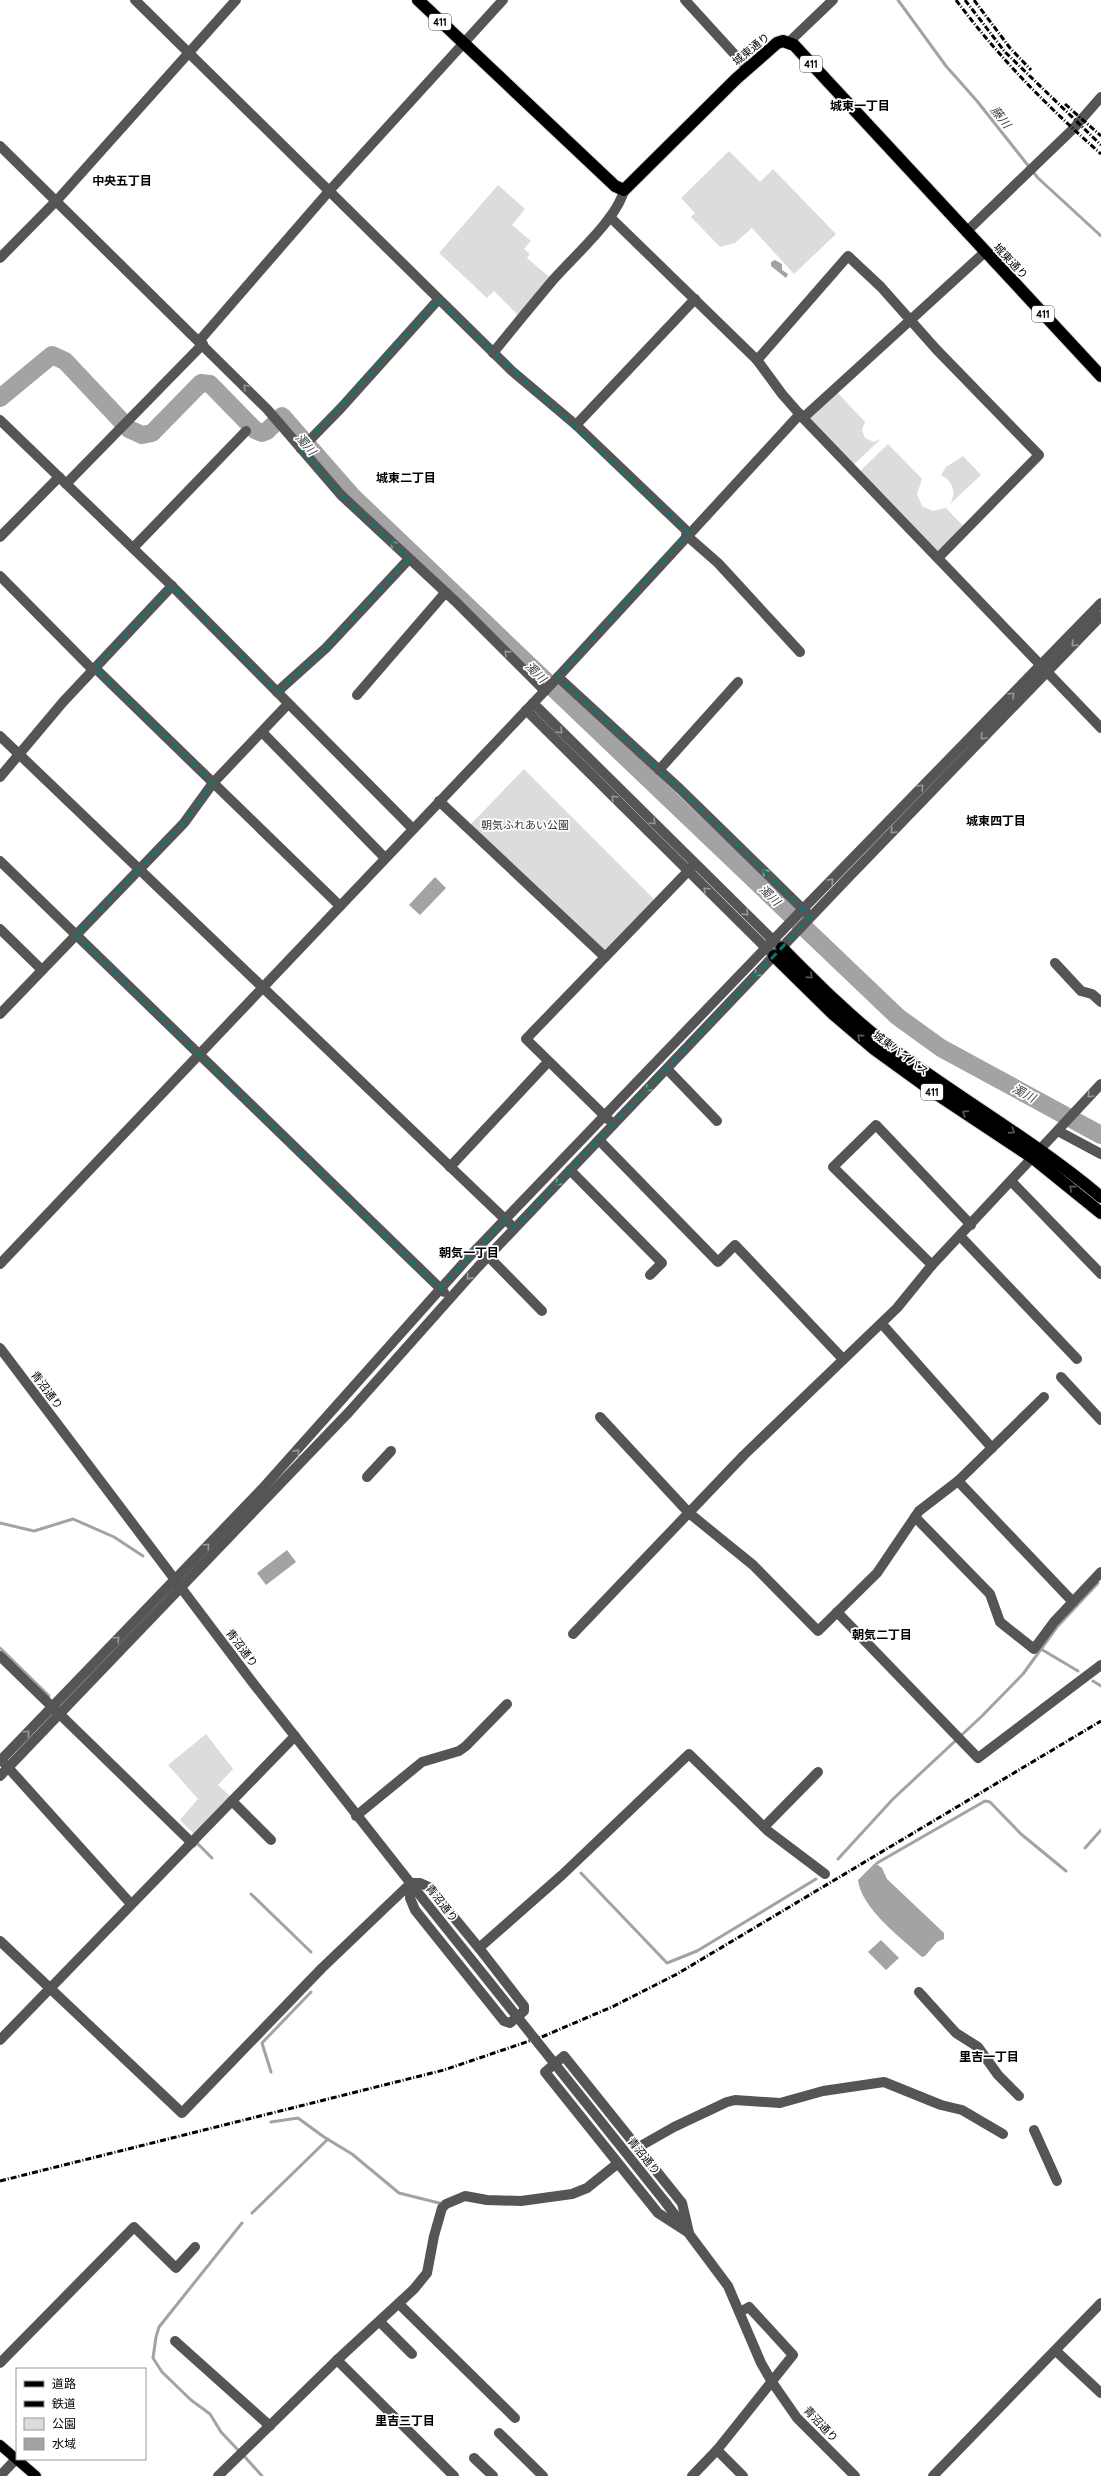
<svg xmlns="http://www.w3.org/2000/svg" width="1101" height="2476" viewBox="0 0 1101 2476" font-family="Quicksand,'Noto Sans JP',sans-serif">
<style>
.green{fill:#dcdcdc}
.water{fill:#a3a3a3}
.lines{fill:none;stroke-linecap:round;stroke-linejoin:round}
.stream{stroke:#a3a3a3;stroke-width:3}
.river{stroke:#a3a3a3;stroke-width:18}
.major-casing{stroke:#dbdbdb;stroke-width:12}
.highway-casing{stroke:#dbdbdb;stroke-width:14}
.minor{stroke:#555;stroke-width:10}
.major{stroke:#000;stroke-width:10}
.highway{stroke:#000;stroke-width:12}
.rail{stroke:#000;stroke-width:3;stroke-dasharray:6 2 1 2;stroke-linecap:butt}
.minor-bridge{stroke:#555;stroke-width:10}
.oneway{stroke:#999}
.oneway2{stroke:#595959}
.marked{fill:none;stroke:#0f766e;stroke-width:3;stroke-dasharray:8 5;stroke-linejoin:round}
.labels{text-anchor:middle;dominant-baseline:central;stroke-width:3.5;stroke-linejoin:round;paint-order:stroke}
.shield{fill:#fff;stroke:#4c4c4c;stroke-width:1}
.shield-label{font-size:10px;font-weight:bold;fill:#000}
.street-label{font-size:11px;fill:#000;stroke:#fff}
.park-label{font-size:11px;fill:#333;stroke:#fff}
.neighbourhood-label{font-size:12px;font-weight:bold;fill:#000;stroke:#fff}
.water-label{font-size:12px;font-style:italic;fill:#444;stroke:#fff}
</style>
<rect width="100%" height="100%" fill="#fff"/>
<!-- green -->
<g class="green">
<path d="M729 151 760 182 773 169 836 234 794 274 752 228 735 243 720 247 691 217 695 213 681 198Z"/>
<path d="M498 185 525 209 512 225 531 241 524 249 530 254 527 258 553 280 521 318 494 291 487 298 439 253Z"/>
<path d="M835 390 865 422 862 430 865 438 874 442 882 438 851 467 803 418Z"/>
<path d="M888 444 922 479 917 494 922 506 933 511 946 508 966 529 938 558 857 474Z"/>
<path d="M963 456 981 475 950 504C957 493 953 481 941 475L946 467Z"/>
<path d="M524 769 654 899 605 950H601L470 825Z"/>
<path d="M206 1734 233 1769 218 1785 230 1796 194 1834 180 1820 198 1799 168 1765Z"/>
</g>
<!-- water -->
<g class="water">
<path d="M775 260 782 264V270L788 274 786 278 771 266V262Z"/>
<path d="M435 877 446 888 420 915 409 905Z"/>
<path d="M287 1550 296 1562 266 1585 257 1573Z"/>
<path d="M875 1863 882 1868 887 1879 944 1933V1939L937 1942 925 1956 922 1957C902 1939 861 1908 858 1880Z"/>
<path d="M881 1940 899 1958 886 1970 868 1952Z"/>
</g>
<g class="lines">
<!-- stream -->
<g class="stream">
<path d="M898 0 946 66 977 101 1038 178 1101 236"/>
<path d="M0 1523 34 1531 73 1519 114 1537 143 1556"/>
<path d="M0 1648 49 1696"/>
<path d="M1041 1649 1078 1671"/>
<path d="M1093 1681 1101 1686"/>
<path d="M196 1842 212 1858"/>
<path d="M1085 1848 1101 1830"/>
<path d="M838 1859 893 1799 982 1716 1023 1674 1057 1627 1098 1583"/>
<path d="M877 1863 985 1801 990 1802 1021 1834 1066 1871"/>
<path d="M581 1873 667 1963 697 1951 816 1879"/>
<path d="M251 1894 311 1952"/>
<path d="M271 2072 262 2043 311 1992"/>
<path d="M271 2122 298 2118 324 2137 352 2154 399 2193 439 2203"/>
<path d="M252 2213 328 2139"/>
<path d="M239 2451 221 2432 210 2414 191 2400 162 2372 153 2358 156 2337 159 2327 242 2223"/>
<path d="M245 2457 262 2476"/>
</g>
<!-- river -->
<path class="river" d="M0 398 52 355 65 361 129 429 142 435 152 433 201 383 210 384 255 430 262 433 267 431 282 416 352 496 898 1017 941 1048 1101 1135"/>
<!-- major casing -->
<g class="major-casing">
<path id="major" d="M0 2445 36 2476"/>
</g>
<!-- highway casing -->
<g class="highway-casing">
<g id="highway">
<path d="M418 0 615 186 624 190 736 79 777 43 783 41 794 45 1101 376"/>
<path d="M782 948C814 980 846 1013 882 1041 953 1095 1032 1139 1101 1197"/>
<path d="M774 956 833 1014 874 1049 932 1091 1033 1158 1101 1213"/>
</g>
</g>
<!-- minor -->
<g class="minor">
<path d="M135 0 512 371 576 425 689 533"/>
<path d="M685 0 747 68"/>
<path d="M789 42 833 0"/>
<path d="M0 146 267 409 341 495 455 601 545 691"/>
<path d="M610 217 757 360 782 394 803 418 1101 728"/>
<path d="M966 232 1073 129 1101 97"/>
<path d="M0 258 59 198 236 0"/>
<path d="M200 340 330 190 503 0"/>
<path d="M493 353C513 328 533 304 553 280 574 256 617 219 624 190"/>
<path d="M757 360 848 256 881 287 936 349 1039 455 938 558"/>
<path d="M803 418 985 252"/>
<path d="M0 420 172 586 413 829"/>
<path d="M576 425 695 299"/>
<path d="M301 449 341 408 438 300"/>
<path d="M66 484 203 344"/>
<path d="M686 535 718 563 800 652"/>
<path d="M0 537 59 477"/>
<path d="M133 548 246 431"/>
<path d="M0 576 93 670"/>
<path d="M95 668 340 906"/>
<path d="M558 677 680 789 808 914"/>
<path d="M277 692 326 648 409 559"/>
<path d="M357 695 445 593"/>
<path d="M533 703 778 945"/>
<path d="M526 710 770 952"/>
<path d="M262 732 385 858"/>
<path d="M0 736 510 1224"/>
<path d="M659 770 738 682"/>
<path d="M0 777 63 702 172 586"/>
<path d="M439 801 605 957"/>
<path d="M0 861 444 1292"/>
<path d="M0 929 42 970"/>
<path d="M1055 963 1081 991 1092 994 1101 1002"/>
<path d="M0 1014 184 823 213 783 288 704"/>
<path d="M667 1069 717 1121"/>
<path d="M609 1120 526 1039 695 864"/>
<path d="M1058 1131 1101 1154"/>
<path d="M599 1140 718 1262 735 1245 843 1359"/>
<path d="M450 1167 548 1062"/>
<path d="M570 1170 662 1263 650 1275"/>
<path d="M1012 1182 1101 1274"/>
<path d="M960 1236 1077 1359"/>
<path d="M488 1256 542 1311"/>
<path d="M0 1264 558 677 800 414"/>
<path d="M932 1265 833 1167 876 1125 971 1225"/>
<path d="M882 1324 992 1448"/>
<path d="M0 1348 253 1683 423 1899"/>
<path d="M1061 1377 1101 1420"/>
<path d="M600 1417 689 1513 753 1565 818 1631 877 1573 919 1511 958 1481 1044 1397"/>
<path d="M367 1477 391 1451"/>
<path d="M958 1481 1073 1602"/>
<path d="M915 1517 990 1594 1000 1622 1034 1649 1054 1622 1101 1572"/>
<path d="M837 1612 978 1758 1101 1665"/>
<path d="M573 1634 744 1455 897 1308 932 1265 1101 1084"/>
<path d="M0 1656 192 1843"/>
<path d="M0 1761 262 1489 468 1258 803 909 1101 603"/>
<path d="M4 1763 131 1904"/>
<path d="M0 1776 349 1412 478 1267 845 881 1101 616"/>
<path d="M232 1801 271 1840"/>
<path d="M356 1816 422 1762 459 1751 466 1746 507 1704"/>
<path d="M764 1827 818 1772"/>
<path d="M411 1883 410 1898 415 1910 504 2021 510 2023 524 2011V2006L479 1948"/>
<path d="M0 1941 182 2113 322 1968 411 1883H420L429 1887 479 1948 562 1875 689 1754 768 1831 825 1874"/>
<path d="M919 1992 956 2033 978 2047 998 2075 1019 2096"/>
<path d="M0 2040 295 1736"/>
<path d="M564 2056 682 2203 689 2233 658 2213 545 2072Z"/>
<path d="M1034 2130 1057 2181"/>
<path d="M637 2148 674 2127 727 2102 735 2100 780 2103 823 2091 884 2082 941 2105 962 2110 1003 2134"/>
<path d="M666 2203 728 2286 761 2363 772 2382 797 2418 855 2476"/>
<path d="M399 2304 515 2418"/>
<path d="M380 2322 412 2354"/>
<path d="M175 2341 270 2426"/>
<path d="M1056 2351 1101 2393"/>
<path d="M337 2360 454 2476"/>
<path d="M0 2363 134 2227 176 2268 195 2247"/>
<path d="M499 2433 543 2476"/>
<path d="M717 2450 743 2476"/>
<path d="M474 2458 493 2476"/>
<path d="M0 2476 16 2459"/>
<path d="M218 2476 337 2360 414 2289 427 2273 434 2236 442 2208 446 2204 465 2196 487 2200 521 2201 572 2194 587 2188 617 2164"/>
<path d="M692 2476 717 2450 793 2355 749 2307 740 2312"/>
<path d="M933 2476 1101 2303"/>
</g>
<!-- major -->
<use href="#major" class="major"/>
<!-- highway -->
<use href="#highway" class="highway"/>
<!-- rail -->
<g class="rail">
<path d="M956 0C1001 60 1045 104 1101 154"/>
<path d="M965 0 1005 52 1101 145"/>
<path d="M974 0 1010 48 1031 70"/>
<path d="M1065 104 1101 136"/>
<path d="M0 2181 444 2070 544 2036 614 2006 677 1974 1101 1721"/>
</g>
<!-- minor-bridge -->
<path class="minor-bridge" d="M423 1899 666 2203"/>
</g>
<!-- one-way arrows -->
<defs><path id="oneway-chevron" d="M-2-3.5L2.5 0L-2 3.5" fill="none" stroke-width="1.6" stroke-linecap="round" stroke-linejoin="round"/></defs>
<g class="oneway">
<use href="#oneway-chevron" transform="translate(246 387) rotate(-135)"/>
<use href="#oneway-chevron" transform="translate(393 544) rotate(-137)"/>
<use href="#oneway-chevron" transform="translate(1074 644) rotate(134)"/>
<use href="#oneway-chevron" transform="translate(507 653) rotate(-135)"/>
<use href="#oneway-chevron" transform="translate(1012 695) rotate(-45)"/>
<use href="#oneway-chevron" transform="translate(560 731) rotate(45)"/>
<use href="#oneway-chevron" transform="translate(983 737) rotate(133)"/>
<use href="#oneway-chevron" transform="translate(921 787) rotate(-46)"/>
<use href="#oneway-chevron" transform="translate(614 798) rotate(-135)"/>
<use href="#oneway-chevron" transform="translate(653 822) rotate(45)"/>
<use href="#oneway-chevron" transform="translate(893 831) rotate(134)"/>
<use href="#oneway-chevron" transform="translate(765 872) rotate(-136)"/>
<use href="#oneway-chevron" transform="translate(831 881) rotate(-46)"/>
<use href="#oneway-chevron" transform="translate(706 890) rotate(-136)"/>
<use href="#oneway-chevron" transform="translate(746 913) rotate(44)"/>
<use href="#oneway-chevron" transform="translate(757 974) rotate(133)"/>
<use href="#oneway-chevron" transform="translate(648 1089) rotate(134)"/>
<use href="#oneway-chevron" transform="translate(1090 1095) rotate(135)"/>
<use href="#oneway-chevron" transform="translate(558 1183) rotate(134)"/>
<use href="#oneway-chevron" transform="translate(469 1277) rotate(132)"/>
<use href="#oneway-chevron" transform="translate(297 1452) rotate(-48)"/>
<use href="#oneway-chevron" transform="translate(207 1546) rotate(-46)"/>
<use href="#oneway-chevron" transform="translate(117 1639) rotate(-46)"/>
<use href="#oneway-chevron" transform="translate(27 1733) rotate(-46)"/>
</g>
<g class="oneway2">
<use href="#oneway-chevron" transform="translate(810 976) rotate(44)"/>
<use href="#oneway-chevron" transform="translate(860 1037) rotate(-140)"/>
<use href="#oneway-chevron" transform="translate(965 1113) rotate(-147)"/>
<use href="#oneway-chevron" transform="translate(1012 1131) rotate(33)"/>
<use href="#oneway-chevron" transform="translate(1072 1188) rotate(-139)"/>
</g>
<!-- marked area -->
<path class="marked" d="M438 300 689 533 558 677 680 789 811 917 515 1228 505 1220 440 1289 76 935 184 823 213 783 95 668 172 586 277 692 326 648 409 559 341 495 301 449Z"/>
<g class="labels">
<!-- shield labels -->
<g class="shield">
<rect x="429" y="14" width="22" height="16" rx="3"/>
<rect x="800" y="56" width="22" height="16" rx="3"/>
<rect x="1032" y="306" width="22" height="16" rx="3"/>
<rect x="921" y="1084" width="22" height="16" rx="3"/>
</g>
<g class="shield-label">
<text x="440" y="22">411</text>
<text x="811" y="64">411</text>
<text x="1043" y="314">411</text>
<text x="932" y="1092">411</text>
</g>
<!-- street labels -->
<g class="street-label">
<text transform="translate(751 49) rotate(-39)">城東通り</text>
<text transform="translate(1011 261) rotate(47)">城東通り</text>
<text transform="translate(901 1053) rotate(37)">城東バイパス</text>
<text transform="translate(47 1390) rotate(53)">青沼通り</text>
<text transform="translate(242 1648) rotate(53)">青沼通り</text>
<text transform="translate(442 1903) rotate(52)">青沼通り</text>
<text transform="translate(644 2156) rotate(51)">青沼通り</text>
<text transform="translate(821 2424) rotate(47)">青沼通り</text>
</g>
<!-- park labels -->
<g class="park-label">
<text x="525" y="825">朝気ふれあい公園</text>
</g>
<!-- neighbourhood labels -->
<g class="neighbourhood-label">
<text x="860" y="105">城東一丁目</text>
<text x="122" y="180">中央五丁目</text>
<text x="406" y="477">城東二丁目</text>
<text x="996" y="820">城東四丁目</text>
<text x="469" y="1252">朝気一丁目</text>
<text x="882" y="1634">朝気二丁目</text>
<text x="989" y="2056">里吉一丁目</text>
<text x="405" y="2420">里吉三丁目</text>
</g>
<!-- water labels -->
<g class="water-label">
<text transform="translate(1001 117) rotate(52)">藤川</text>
<text transform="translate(306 444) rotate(49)">濁川</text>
<text transform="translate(536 672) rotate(44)">濁川</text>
<text transform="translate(770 895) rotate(44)">濁川</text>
<text transform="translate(1024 1093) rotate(28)">濁川</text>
</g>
</g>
<!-- legend -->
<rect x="16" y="2368" width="130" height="92" fill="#ffffff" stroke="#999999"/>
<rect x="24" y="2381" width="20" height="6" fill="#000000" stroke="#999999"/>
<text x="52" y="2388" font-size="12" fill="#000000">道路</text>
<rect x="24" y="2401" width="20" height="6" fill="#000000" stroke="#999999"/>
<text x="52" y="2408" font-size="12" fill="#000000">鉄道</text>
<rect x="24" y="2418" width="20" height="12" fill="#dcdcdc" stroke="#999999"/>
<text x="52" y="2428" font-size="12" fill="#000000">公園</text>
<rect x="24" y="2438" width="20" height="12" fill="#a3a3a3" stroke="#999999"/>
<text x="52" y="2448" font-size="12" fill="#000000">水域</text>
</svg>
